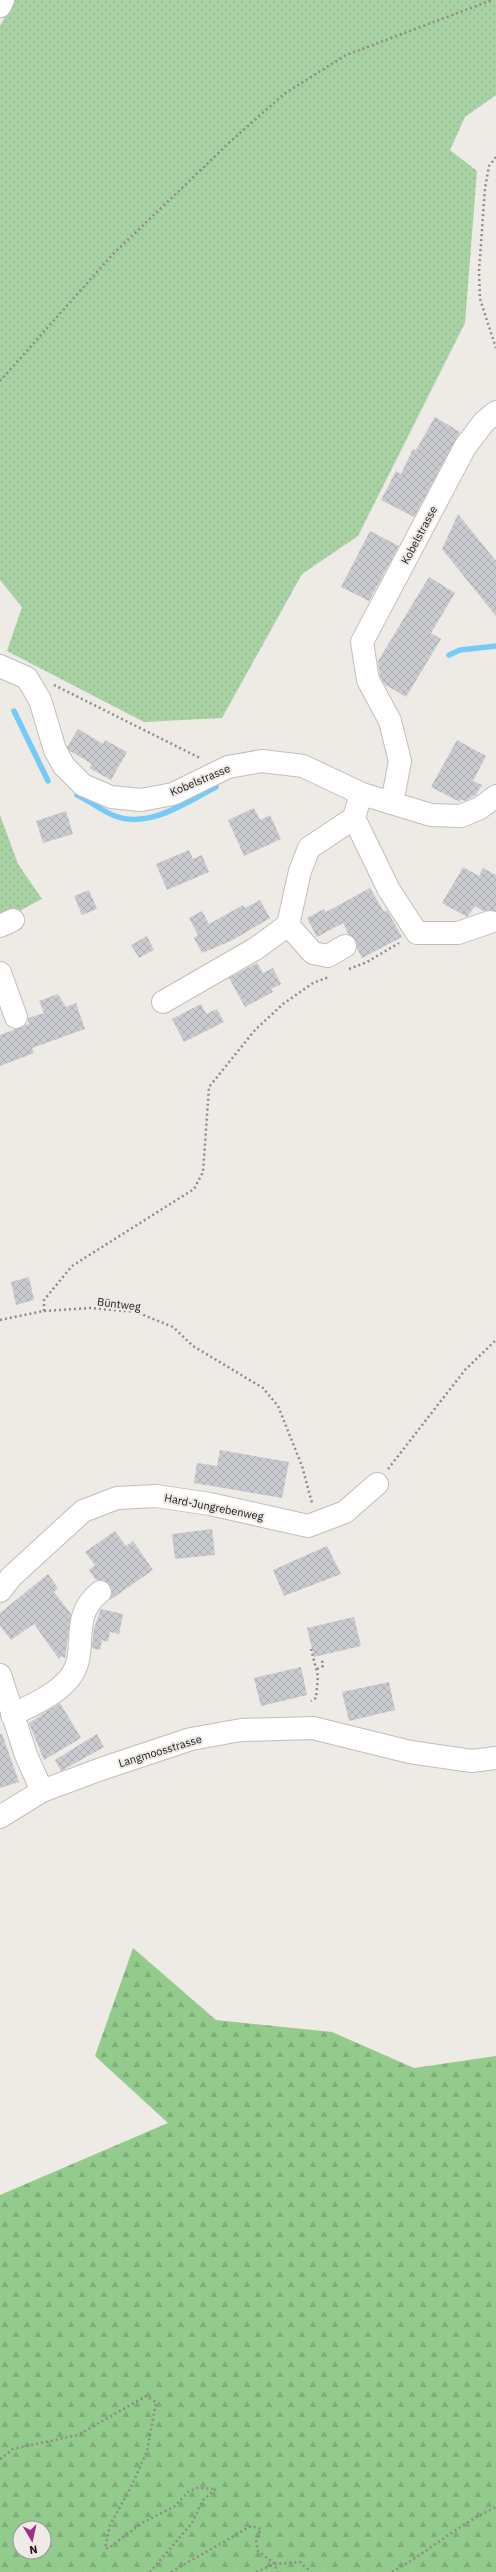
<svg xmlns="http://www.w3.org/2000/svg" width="496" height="2572" viewBox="0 0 496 2572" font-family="'IBM Plex Sans',sans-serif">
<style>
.green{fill:url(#green-dots)}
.forest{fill:url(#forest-firs);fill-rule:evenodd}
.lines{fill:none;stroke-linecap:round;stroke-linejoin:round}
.stream{stroke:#75cbf8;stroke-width:5.5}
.building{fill:url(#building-cross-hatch)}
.minor-casing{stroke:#c2bdb9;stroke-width:24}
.path{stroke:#8e8b88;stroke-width:2.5;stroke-dasharray:2 3;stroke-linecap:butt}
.minor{stroke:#fff;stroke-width:22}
.labels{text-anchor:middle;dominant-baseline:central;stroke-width:4;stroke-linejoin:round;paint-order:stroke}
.street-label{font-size:11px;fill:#191816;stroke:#eeeae6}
</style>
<defs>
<pattern id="green-dots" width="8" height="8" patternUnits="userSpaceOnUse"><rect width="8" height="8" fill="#a9d2a4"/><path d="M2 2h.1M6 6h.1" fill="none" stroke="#91b48c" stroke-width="1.8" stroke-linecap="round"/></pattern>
<pattern id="forest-firs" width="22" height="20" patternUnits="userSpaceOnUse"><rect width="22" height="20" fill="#93cb8c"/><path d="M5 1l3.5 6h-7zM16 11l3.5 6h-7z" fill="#7eae78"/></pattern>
<pattern id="building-cross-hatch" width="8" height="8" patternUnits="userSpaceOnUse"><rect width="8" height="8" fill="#cacbd0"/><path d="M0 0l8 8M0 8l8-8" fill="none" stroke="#adaeb2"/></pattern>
</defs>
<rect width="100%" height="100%" fill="#eeeae6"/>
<!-- green -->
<g class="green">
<path d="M14 0H496V95L465 117 450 150 477 171 465 323 358 536 302 574 222 718 144 722 7 651 22 607 0 580V26Z"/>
<path d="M0 815 18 864 42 899 0 921Z"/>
</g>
<!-- forest -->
<path class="forest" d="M133 1948 216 2020 332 2032 414 2068 496 2056V2572H0V2195L168 2123 95 2056ZM20 2528H44V2552H20Z"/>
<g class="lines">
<!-- stream -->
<g class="stream">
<path d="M449 655 460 650 496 646"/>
<path d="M14 711 48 781"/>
<path d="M77 795C90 801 102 811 115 816 150 829 186 802 216 787"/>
</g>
</g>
<!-- building -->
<g class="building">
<path d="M435 417 460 432 414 517 381 500 396 471 401 474 413 449 416 450Z"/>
<path d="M458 514 496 561V616L442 549Z"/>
<path d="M370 531 399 546 369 601 341 587Z"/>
<path d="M429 577 455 593 431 633 441 639 406 697 384 684 380 676 378 661Z"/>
<path d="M78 729 103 744 105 740 127 752 111 780 89 768 92 764 70 751 67 747Z"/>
<path d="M457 740 486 756 473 781 482 785 476 795 465 801 461 799 460 802 431 787Z"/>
<path d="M254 808 260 820 270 815 281 839 244 856 228 820Z"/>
<path d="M66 811 73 834 43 843 36 821Z"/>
<path d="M189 850 193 859 202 855 209 872 167 890 156 864Z"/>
<path d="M463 867 479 876 483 868 496 875V911H483L475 906 467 917 442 903Z"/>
<path d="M370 888 384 912 387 910 402 937 362 958 357 948 356 940 349 935 343 923 317 937 307 918 324 909 326 912Z"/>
<path d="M89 890 97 909 82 915 74 896Z"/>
<path d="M260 900 270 918 233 940 202 953 194 938 198 935 189 918 202 911 209 924 243 905 245 908Z"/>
<path d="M147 936 154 950 139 958 131 945Z"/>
<path d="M257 963 263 973 273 968 281 984 271 989 273 992 245 1007 229 978Z"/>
<path d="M58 994 66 1007 76 1003 85 1029 32 1048 34 1053 0 1066V1035L29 1024 28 1018 44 1013 39 1001Z"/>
<path d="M201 1004 206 1014 217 1009 224 1022 184 1042 172 1019Z"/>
<path d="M29 1277 34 1300 16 1305 11 1282Z"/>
<path d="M220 1450 289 1462 282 1498 194 1483 197 1463 217 1466Z"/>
<path d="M212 1529 215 1555 175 1559 172 1534Z"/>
<path d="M115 1531 126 1546 133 1541 153 1570 110 1600 112 1588 103 1580H96L89 1570 95 1565 85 1552Z"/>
<path d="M327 1546 341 1574 284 1596 273 1570Z"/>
<path d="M48 1574 58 1588 54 1592 71 1614 65 1658 62 1656 59 1659 34 1624 11 1640 0 1626V1613Z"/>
<path d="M101 1609 123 1614 119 1634 110 1632 108 1642 102 1640 100 1650 92 1648 94 1628Z"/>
<path d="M354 1617 361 1646 314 1657 307 1628Z"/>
<path d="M301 1667 307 1695 261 1706 254 1678Z"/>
<path d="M389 1682 395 1710 349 1721 342 1692Z"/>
<path d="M60 1703 81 1738 44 1760 29 1723Z"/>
<path d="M0 1734H2L19 1782 0 1788Z"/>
<path d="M97 1734 104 1747 61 1771 55 1760Z"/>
</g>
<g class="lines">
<!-- minor casing -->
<g class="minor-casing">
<g id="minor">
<path d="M0 6 3 0"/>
<path d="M0 666 27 678 40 700 55 750 64 766 83 785 111 797 141 800 173 794 228 767 262 761 303 766 362 794 431 815 461 816 480 808 496 796"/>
<path d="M392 803 400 761 390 721 368 680 362 642 465 447 484 422 496 412"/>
<path d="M358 804 354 818 389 890 417 933H458L490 922"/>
<path d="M288 925 313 953 328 956 345 946"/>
<path d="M0 926 13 920"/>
<path d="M0 973 16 1017"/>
<path d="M163 1002 255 949 288 925 300 871 309 848 354 818"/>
<path d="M0 1591 11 1577 83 1511 117 1498 156 1496 210 1504 308 1526 345 1512 377 1484"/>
<path d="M0 1675 26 1755 42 1791"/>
<path d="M12 1715C30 1706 51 1697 65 1683 94 1655 65 1620 100 1592"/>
<path d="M0 1817 42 1791 104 1768 191 1739 241 1730 313 1728 410 1752 472 1761 496 1758"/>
</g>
</g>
<!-- path -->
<g class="path">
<path d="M496 157 489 166 485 188 479 271 480 299 496 348"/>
<path d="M0 381 113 254 231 141 284 94 346 55 492 0"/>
<path d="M54 685 200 758"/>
<path d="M349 969 367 962 399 943"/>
<path d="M44 1311V1300L72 1266 194 1189 203 1172 209 1087 255 1030 283 1004 313 983 329 977"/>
<path d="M0 1320 44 1311 90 1308 136 1312 173 1327 193 1346 263 1388 278 1406 302 1466 312 1503"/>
<path d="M388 1469 465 1370 496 1340"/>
<path d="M311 1649 318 1676 316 1698 311 1701"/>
<path d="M317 1669 323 1666 322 1660"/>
<path d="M0 2459 13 2449 78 2435 146 2396 156 2402 147 2451 131 2487 110 2525 105 2548H109L142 2523 175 2506 189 2491 198 2488 216 2489 203 2500 192 2523 150 2572"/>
<path d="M171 2572 251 2526 261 2529 256 2540 258 2551 275 2564 277 2572"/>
<path d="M256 2572 275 2564 300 2562 311 2572"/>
<path d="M392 2572C428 2552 459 2524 496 2507"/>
</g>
<!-- minor -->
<use href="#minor" class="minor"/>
</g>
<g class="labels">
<!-- street labels -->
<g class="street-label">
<text transform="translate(419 535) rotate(-62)">Kobelstrasse</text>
<text transform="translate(200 780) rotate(-23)">Kobelstrasse</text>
<text transform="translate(119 1304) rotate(7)">Büntweg</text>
<text transform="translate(214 1507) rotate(11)">Hard-Jungrebenweg</text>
<text transform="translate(160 1751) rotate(-17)">Langmoosstrasse</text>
</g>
</g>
<!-- north arrow -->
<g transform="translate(32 2540) rotate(171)"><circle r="19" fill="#eeeae6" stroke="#999693"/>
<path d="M0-3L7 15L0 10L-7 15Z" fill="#9e2e8c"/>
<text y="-6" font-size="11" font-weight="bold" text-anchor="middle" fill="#191816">N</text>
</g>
</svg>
